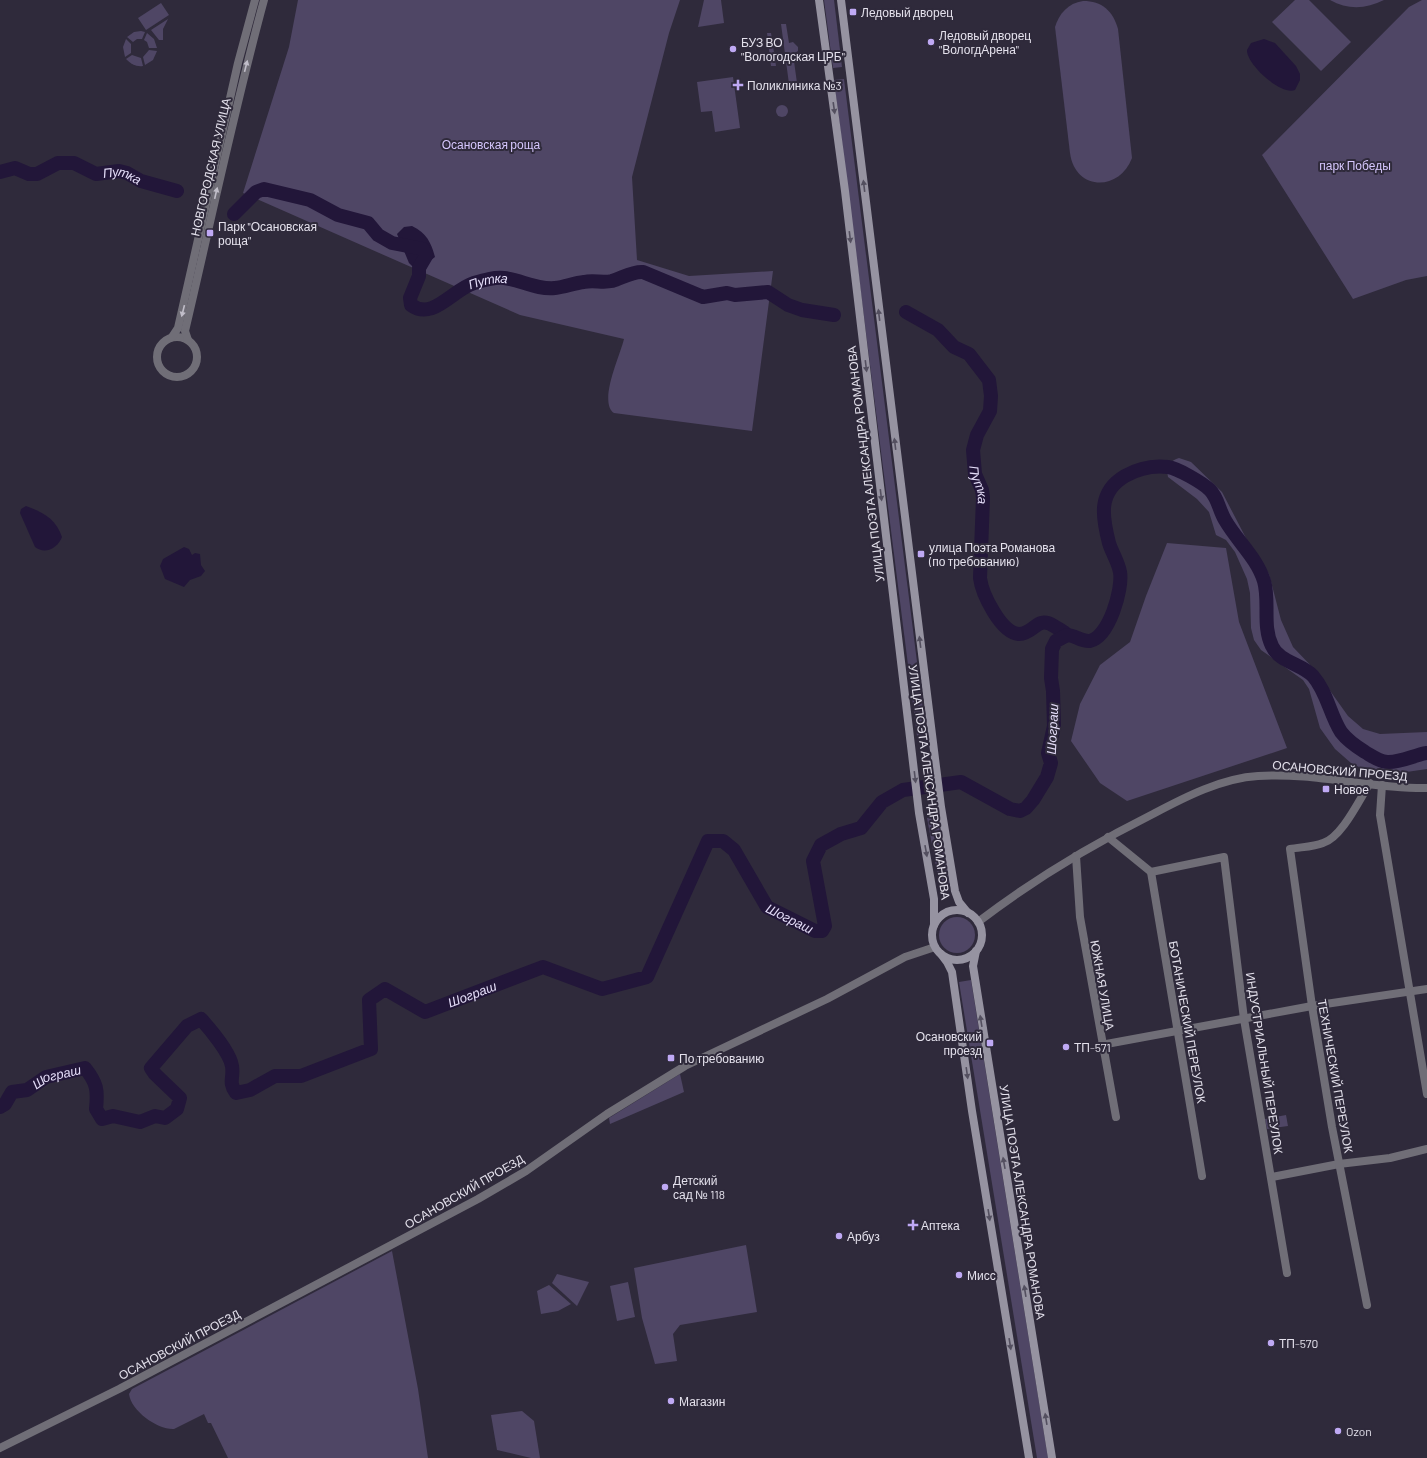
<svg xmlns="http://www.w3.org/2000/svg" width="1427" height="1458" viewBox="0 0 1427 1458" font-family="Barlow,sans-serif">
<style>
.green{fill:#4f4665}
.water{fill:#221639}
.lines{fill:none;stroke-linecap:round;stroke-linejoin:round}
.river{stroke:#221639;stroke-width:14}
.minor{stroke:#706e77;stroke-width:8}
.secondary{stroke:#9693a1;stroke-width:8}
.oneway{fill:#c1bec9}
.oneway2{fill:#534f5f}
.poi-dot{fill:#bfa9f4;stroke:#2f2a3b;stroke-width:1.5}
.labels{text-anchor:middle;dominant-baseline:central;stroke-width:4;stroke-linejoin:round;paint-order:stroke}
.poi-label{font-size:12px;fill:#e4e1ec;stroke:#2f2a3b;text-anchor:start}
.park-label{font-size:12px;fill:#d5c6fc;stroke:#2f2a3b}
.street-label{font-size:12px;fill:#e4e1ec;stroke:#2f2a3b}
.water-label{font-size:13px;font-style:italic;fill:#e4ddf8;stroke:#2f2a3b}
</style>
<rect width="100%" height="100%" fill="#2f2a3b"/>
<!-- green -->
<g class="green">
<path d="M298 0H680L669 33 632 177 637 260 689 276 773 271 752 431 614 413C598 402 620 356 624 339L520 315 243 193 289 47Z"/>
<path d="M704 0H721L724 23 698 27Z"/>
<path d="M824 0H834L842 67 833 68Z"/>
<path d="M1295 0H1309L1351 42 1321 71 1272 22Z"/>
<path d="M1330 0H1384C1366 9 1348 10 1330 0Z"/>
<path d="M1422 0H1427V276L1406 280 1353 299 1262 155 1409 7Z"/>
<path d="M1083 1C1102 1 1113 11 1118 29L1132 158C1119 192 1075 191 1070 153L1055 27C1059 14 1068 3 1083 1Z"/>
<path d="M161 3 169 15 146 30 138 18Z"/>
<path d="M168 19 163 29V40H159L151 30Z"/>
<path d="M781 24H786L789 43 793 42 798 47V51L793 54 797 83 789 84Z"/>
<path d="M141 31 145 32 142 39H137L133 42 127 37 134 32Z"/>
<path d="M147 33 154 39 157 48H149L147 42 144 40Z"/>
<path d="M767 33H771L776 66H771Z"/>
<path d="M126 39 131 44V53L125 57 123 47Z"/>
<path d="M149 50 157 51 153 60 145 65 143 57Z"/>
<path d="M132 55 141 58 143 66C136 67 131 64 126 59Z"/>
<path d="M733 77 740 128 715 132 712 111 701 112 697 82Z"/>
<path d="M844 79 926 734 917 736 834 80Z"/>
<circle cx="782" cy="111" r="6"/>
<path d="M1179 458 1191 462 1222 492 1247 540 1269 574 1281 620 1293 647 1316 671 1348 716 1363 729 1380 734 1427 732V769L1386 775 1369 772 1351 763 1335 749 1320 728 1309 689 1303 680 1261 650 1254 640 1251 628 1250 593 1247 579 1235 552 1226 540 1216 535 1209 512 1197 499 1168 477C1166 467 1169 461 1179 458Z"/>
<path d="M1167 543 1226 548 1239 622 1287 748 1127 801 1100 783 1071 741 1080 704 1100 665 1130 642 1146 596Z"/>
<path d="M937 816 950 886 940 888 927 818Z"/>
<circle cx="957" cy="935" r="18"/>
<path d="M971 980 1048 1458H1037L959 982Z"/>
<path d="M680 1074 684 1092 610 1124 609 1118Z"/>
<path d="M1286 1115 1288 1126 1267 1129 1265 1119Z"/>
<path d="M746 1245 757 1312 680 1325 673 1334 677 1361 655 1364 642 1318 634 1268Z"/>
<path d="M392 1251 418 1389 428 1458H228L211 1423H208L204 1414 174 1429C158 1430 131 1411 129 1394L132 1389Z"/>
<path d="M557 1274 589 1282 577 1306 552 1283Z"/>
<path d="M628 1282 635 1317 617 1321 610 1286Z"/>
<path d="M549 1285 571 1304 558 1311 541 1314 537 1291Z"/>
<path d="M522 1411 534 1421 540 1458H531L497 1450 491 1415Z"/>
</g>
<!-- water -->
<g class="water">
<path d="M1264 39 1275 43 1296 66 1300 74V80L1295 90C1281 96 1246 64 1247 50L1251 43Z"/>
<path d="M412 226C427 233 431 243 435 257L422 267 414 268 409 263 397 234 404 227Z"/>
<path d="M26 506C43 512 56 519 62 537 58 548 45 555 35 547L20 513 21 509Z"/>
<path d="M184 547 189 549 192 555 195 553 200 554 201 565 205 571 201 576 190 580 184 587 165 579 160 566 163 559Z"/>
</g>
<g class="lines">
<!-- river -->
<g class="river">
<path id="s1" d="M0 172 15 168 29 174H37L58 163H74L96 174 119 171 127 173 141 181 177 191"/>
<path id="s2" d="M234 214 256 192 264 189 310 200 338 215 368 223 378 235 392 243 423 249 426 256 419 268V276L410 298 411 305C433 321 452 290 474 283 484 280 494 277 504 278 521 280 537 290 555 288 565 287 574 283 584 282 593 280 603 283 612 281 622 278 633 271 643 272L703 297 727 293 735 295 768 292 788 305 802 310 834 315"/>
<path id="s3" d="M906 312 938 330 954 347 969 354 989 380 991 396 990 411 977 435 973 450 975 474 982 490 983 498 980 578C982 594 1001 633 1019 634 1035 634 1036 615 1054 626 1060 630 1063 630 1067 635"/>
<path id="s4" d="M0 1107 5 1104 12 1092 27 1090 46 1077 85 1068C97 1083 98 1090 96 1109L102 1119 113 1116 140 1122 155 1116 165 1118 177 1109 180 1098 155 1074 151 1068 187 1026 201 1019C210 1029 230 1053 232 1066 234 1078 228 1082 236 1093L250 1090 275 1076H301L371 1049 369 1000 385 989 425 1012 543 967 602 989 647 977 708 841H723L734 850 767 907 815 931H822L825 926 813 861 821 845 841 834 861 828 882 802 903 790 961 782 1010 809 1020 811 1026 808 1033 800 1047 777 1051 763 1048 753 1054 726 1053 691 1051 678 1052 649 1056 641 1067 635C1075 635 1081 642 1090 641 1109 637 1123 589 1120 572 1118 561 1112 553 1109 543 1102 516 1098 492 1125 476 1139 468 1152 465 1168 467 1177 468 1203 483 1210 490 1218 498 1219 510 1225 520 1237 541 1257 558 1264 581 1270 602 1262 626 1272 646 1279 662 1302 664 1313 676 1327 692 1330 715 1341 732 1347 740 1357 747 1365 752 1372 756 1378 761 1387 762 1400 763 1414 755 1427 753"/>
</g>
<!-- minor -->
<g class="minor">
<circle cx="177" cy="357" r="20"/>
<path d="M172 337 178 328 238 63 255 0"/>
<path d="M188 340 185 331C211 221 234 110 264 0"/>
<path d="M1382 785 1380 815 1427 1094"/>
<path d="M1108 837 1151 872 1224 857 1244 1019 1287 1273"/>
<path d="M1076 856 1080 917 1116 1117"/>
<path d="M1151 872 1202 1176"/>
<path d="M978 922C1033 880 1091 845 1153 814 1185 797 1222 778 1258 776 1315 772 1370 789 1427 788"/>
<path d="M1101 1045 1312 1006 1427 989"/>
<path d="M1272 1177 1339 1164 1390 1158 1427 1149"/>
<path d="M1367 1305 1332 1127 1312 1006 1290 849C1300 847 1313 847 1323 843 1342 837 1359 800 1370 783"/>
<path d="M0 1448 119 1389 478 1199 526 1171 607 1114 685 1066 827 999 905 957 935 947"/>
</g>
<!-- secondary -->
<g class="secondary">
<path d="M819 0 845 191 919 813 934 899V925"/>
<path d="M841 0 941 807 955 891 959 902 968 913"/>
<circle cx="957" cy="935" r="25"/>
<path d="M976 951 973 966 1052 1458"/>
<path d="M941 954 947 962 952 972 972 1111 1029 1458"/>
</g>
</g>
<!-- one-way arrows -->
<defs><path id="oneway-solid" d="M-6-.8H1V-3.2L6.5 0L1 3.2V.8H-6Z"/></defs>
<g class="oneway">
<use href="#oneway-solid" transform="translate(246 66) rotate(-76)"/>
<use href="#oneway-solid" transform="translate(216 193) rotate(-77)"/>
<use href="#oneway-solid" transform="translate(183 311) rotate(104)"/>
</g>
<g class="oneway2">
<use href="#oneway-solid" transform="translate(834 108) rotate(82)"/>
<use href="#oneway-solid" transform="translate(864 186) rotate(-97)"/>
<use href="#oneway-solid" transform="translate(850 237) rotate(83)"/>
<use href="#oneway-solid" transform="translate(879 315) rotate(-97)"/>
<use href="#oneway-solid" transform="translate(866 366) rotate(83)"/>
<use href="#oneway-solid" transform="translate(895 444) rotate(-97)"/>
<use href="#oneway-solid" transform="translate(881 495) rotate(83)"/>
<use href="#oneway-solid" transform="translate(920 642) rotate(-97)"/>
<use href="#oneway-solid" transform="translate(915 777) rotate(83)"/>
<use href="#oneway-solid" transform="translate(926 851) rotate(80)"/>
<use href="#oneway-solid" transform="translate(981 1021) rotate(-99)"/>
<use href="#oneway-solid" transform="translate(967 1073) rotate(82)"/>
<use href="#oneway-solid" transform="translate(1004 1163) rotate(-100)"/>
<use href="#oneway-solid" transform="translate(989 1215) rotate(81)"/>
<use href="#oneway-solid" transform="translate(1025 1291) rotate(-99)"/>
<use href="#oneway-solid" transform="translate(1010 1344) rotate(81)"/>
<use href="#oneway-solid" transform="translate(1046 1419) rotate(-99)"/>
</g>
<!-- markers -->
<g class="poi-dot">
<rect x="849" y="8" width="8" height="8" rx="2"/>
<circle cx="931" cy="42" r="4"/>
<circle cx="733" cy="49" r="4"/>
<path d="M736 79h4v4h4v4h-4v4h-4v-4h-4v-4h4z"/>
<rect x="206" y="229" width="8" height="8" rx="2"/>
<rect x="917" y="550" width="8" height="8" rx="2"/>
<rect x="1322" y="785" width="8" height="8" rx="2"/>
<rect x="986" y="1039" width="8" height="8" rx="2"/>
<circle cx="1066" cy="1047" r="4"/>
<rect x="667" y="1054" width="8" height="8" rx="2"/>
<circle cx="665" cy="1187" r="4"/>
<path d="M911 1219h4v4h4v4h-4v4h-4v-4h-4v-4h4z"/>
<circle cx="839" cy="1236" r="4"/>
<circle cx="959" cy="1275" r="4"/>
<circle cx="1271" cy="1343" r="4"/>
<circle cx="671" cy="1401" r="4"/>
<circle cx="1338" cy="1431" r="4"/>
</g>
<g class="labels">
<!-- poi labels -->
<g class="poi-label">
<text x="861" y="12">Ледовый дворец</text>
<text x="939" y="35">Ледовый дворец<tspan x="939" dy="14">"ВологдАрена"</tspan></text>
<text x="741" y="42">БУЗ ВО<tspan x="741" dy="14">"Вологодская ЦРБ"</tspan></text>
<text x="747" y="85">Поликлиника №3</text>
<text x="218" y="226">Парк "Осановская<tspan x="218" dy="14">роща"</tspan></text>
<text x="929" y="547">улица Поэта Романова<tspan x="929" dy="14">(по требованию)</tspan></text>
<text x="1334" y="789">Новое</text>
<text x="982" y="1036" text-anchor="end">Осановский<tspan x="982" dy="14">проезд</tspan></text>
<text x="1074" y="1047">ТП-571</text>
<text x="679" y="1058">По требованию</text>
<text x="673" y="1180">Детский<tspan x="673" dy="14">сад № 118</tspan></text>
<text x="921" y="1225">Аптека</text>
<text x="847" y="1236">Арбуз</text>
<text x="967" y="1275">Мисс</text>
<text x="1279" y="1343">ТП-570</text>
<text x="679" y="1401">Магазин</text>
<text x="1346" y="1431">Ozon</text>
</g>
<!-- park labels -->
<g class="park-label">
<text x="491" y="144">Осановская роща</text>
<text x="1355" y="165">парк Победы</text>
</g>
<!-- street labels -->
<g class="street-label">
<text transform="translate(210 167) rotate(-77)">НОВГОРОДСКАЯ УЛИЦА</text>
<text transform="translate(865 464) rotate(-97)">УЛИЦА ПОЭТА АЛЕКСАНДРА РОМАНОВА</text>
<text transform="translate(1340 770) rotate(5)">ОСАНОВСКИЙ ПРОЕЗД</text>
<text transform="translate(930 782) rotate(82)">УЛИЦА ПОЭТА АЛЕКСАНДРА РОМАНОВА</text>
<text transform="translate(1103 985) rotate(80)">ЮЖНАЯ УЛИЦА</text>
<text transform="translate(1188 1022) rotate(80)">БОТАНИЧЕСКИЙ ПЕРЕУЛОК</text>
<text transform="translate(1265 1063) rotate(81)">ИНДУСТРИАЛЬНЫЙ ПЕРЕУЛОК</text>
<text transform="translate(1336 1076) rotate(80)">ТЕХНИЧЕСКИЙ ПЕРЕУЛОК</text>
<text transform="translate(464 1191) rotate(-30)">ОСАНОВСКИЙ ПРОЕЗД</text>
<text transform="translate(1023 1202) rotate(81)">УЛИЦА ПОЭТА АЛЕКСАНДРА РОМАНОВА</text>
<text transform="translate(179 1344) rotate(-28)">ОСАНОВСКИЙ ПРОЕЗД</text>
</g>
<!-- water labels -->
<g class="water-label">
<text stroke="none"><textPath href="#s1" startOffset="130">Путка</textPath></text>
<text stroke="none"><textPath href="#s2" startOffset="359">Путка</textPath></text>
<text stroke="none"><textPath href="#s3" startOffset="219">Путка</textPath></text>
<text transform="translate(1052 729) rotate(-87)">Шограш</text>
<text stroke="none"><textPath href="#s4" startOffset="1207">Шограш</textPath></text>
<text stroke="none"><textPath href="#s4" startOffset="752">Шограш</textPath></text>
<text stroke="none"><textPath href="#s4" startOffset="68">Шограш</textPath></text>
</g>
</g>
</svg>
